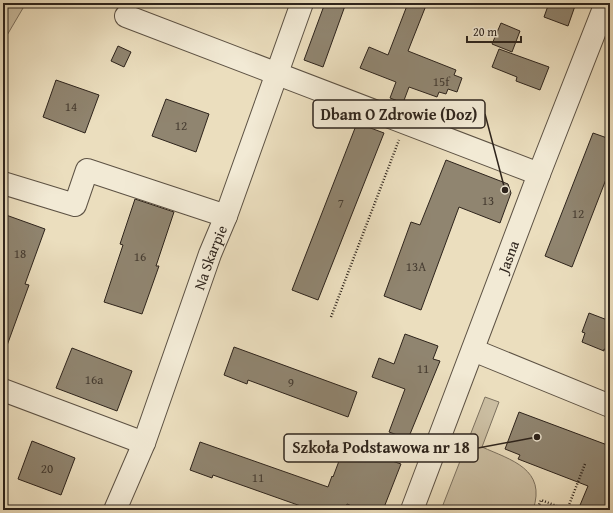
<svg xmlns="http://www.w3.org/2000/svg" width="613" height="513" viewBox="0 0 613 513" font-family="'Gentium Book Plus',serif">
<style>
.grass{fill:#cbbea2;stroke:#7c715f}
.building{fill:#908570;stroke:#2e241c}
.lines{fill:none;stroke-linecap:round;stroke-linejoin:round}
.minor-casing{stroke:#5d5244;stroke-width:24}
.path{stroke:#2e241c;stroke-width:2.5;stroke-dasharray:1 2;stroke-linecap:butt}
.minor{stroke:#f2ead5;stroke-width:22}
.labels{text-anchor:middle;dominant-baseline:central;stroke-width:3.5;stroke-linejoin:round;paint-order:stroke}
.number-label{font-size:13px;fill:#463c31}
.street-label{font-size:15px;fill:#2e241c;stroke:#f2ead5}
.leader{fill:none;stroke:#2e241c;stroke-width:1.5}
.callout-dot{fill:#2e241c;stroke:#f2ead5;stroke-width:1.5}
.callout{fill:#f2ead5;stroke:#2e241c;stroke-width:1.5}
.callout-label{font-size:16px;text-anchor:middle;font-weight:bold;fill:#2e241c}
</style>
<rect width="100%" height="100%" fill="#ebdebe"/>
<filter id="stains"><feTurbulence type="fractalNoise" baseFrequency=".005" numOctaves="4"/><feColorMatrix values="0 0 0 0 .2 0 0 0 0 .09 0 0 0 0 .02 0 0 0 .5 -.17"/></filter>
<radialGradient id="worn" r=".72"><stop offset=".6" stop-color="#630" stop-opacity="0"/><stop offset="1" stop-color="#630" stop-opacity=".3"/></radialGradient>
<!-- grass -->
<g class="grass">
<path d="M3 3H26L3 42Z"/>
<path d="M485 397 499 402 482 447C511 460 547 469 533 510H441Z"/>
</g>
<!-- building -->
<g class="building">
<path d="M325 3H346L323 67 304 60Z"/>
<path d="M408 3H427L408 51 456 70 454 75 462 78 457 92 448 89 446 94 439 92 437 97 409 87 403 103 390 98 396 82 360 68 369 47 388 55Z"/>
<path d="M549 3H576L568 26 544 17Z"/>
<path d="M501 23 520 31 512 52 492 44Z"/>
<path d="M118 46 131 52 124 67 111 61Z"/>
<path d="M499 49 549 67 540 90 516 81 517 77 492 67Z"/>
<path d="M56 80 99 95 85 133 43 117Z"/>
<path d="M166 99 209 114 196 152 152 136Z"/>
<path d="M357 123 384 133 318 300 292 290Z"/>
<path d="M593 133 610 139V169L572 267 545 256Z"/>
<path d="M446 160 508 184 511 193 500 223 459 207 421 310 384 296 411 222 420 225Z"/>
<path d="M135 199 174 212 156 266H159L142 314 104 302 123 245 120 244Z"/>
<path d="M6 215 45 229 25 284 29 285 5 351H3V223Z"/>
<path d="M589 313 610 321V351L604 349V351L582 342 585 333 582 332Z"/>
<path d="M405 334 438 346 433 359 440 361 408 439 389 432 405 389 372 377 379 358 394 364Z"/>
<path d="M234 347 357 392 348 417 248 380 247 384 224 375Z"/>
<path d="M72 348 132 371 117 411 56 388Z"/>
<path d="M519 412 610 446V510H578L588 486 518 459 520 455 505 449Z"/>
<path d="M32 441 75 458 61 495 18 479Z"/>
<path d="M200 442 328 487 332 476 333 477 345 445 401 464 383 510H361L347 504 345 510H312L213 475 212 478 190 470Z"/>
</g>
<g class="lines">
<!-- minor casing -->
<g class="minor-casing">
<g id="minor">
<path d="M126 16 539 174"/>
<path d="M3 183 75 205 87 170 226 216"/>
<path d="M473 350 610 406"/>
<path d="M3 390 144 443"/>
<path id="s1" d="M115 510 144 443 210 254 226 216 302 3"/>
<path id="s2" d="M412 510 539 174 606 3"/>
</g>
</g>
<!-- path -->
<g class="path">
<path d="M331 317 399 140"/>
<path d="M537 510 541 500 567 510 585 464"/>
</g>
<!-- minor -->
<use href="#minor" class="minor"/>
</g>
<g class="labels">
<!-- number labels -->
<g class="number-label">
<text x="441" y="81">15f</text>
<text x="71" y="106">14</text>
<text x="181" y="125">12</text>
<text x="488" y="200">13</text>
<text x="341" y="203">7</text>
<text x="578" y="213">12</text>
<text x="20" y="253">18</text>
<text x="140" y="256">16</text>
<text x="416" y="266">13A</text>
<text x="423" y="368">11</text>
<text x="94" y="379">16a</text>
<text x="291" y="382">9</text>
<text x="47" y="468">20</text>
<text x="258" y="477">11</text>
</g>
<!-- street labels -->
<g class="street-label">
<text stroke="none"><textPath href="#s2" startOffset="271">Jasna</textPath></text>
<text stroke="none"><textPath href="#s1" startOffset="270">Na Skarpie</textPath></text>
</g>
</g>
<!-- callouts -->
<path class="leader" d="M505 190L485 114M537 437L478 448"/>
<g class="callout-dot">
<circle cx="505" cy="190" r="4"/>
<circle cx="537" cy="437" r="4"/>
</g>
<g class="callout">
<rect x="313" y="100" width="172" height="28" rx="4"/>
<rect x="284" y="434" width="194" height="28" rx="4"/>
</g>
<g class="callout-label">
<text x="399" y="120">Dbam O Zdrowie (Doz)</text>
<text x="381" y="453">Szkoła Podstawowa nr 18</text>
</g>
<!-- margin -->
<rect width="613" height="513" fill="none" stroke="#ebdebe" stroke-width="16"/>
<rect x="4" y="4" width="605" height="505" fill="none" stroke="#2e241c" stroke-width="2"/>
<rect x="8" y="8" width="597" height="497" fill="none" stroke="#2e241c"/>
<!-- scale -->
<path d="M467 36v6h54v-6" fill="none" stroke="#2e241c" stroke-width="2"/>
<text x="473" y="36" font-size="12" fill="#2e241c" stroke="#f2ead5" stroke-width="3" paint-order="stroke">20 m</text>
<rect width="100%" height="100%" filter="url(#stains)"/>
<rect width="100%" height="100%" fill="url(#worn)"/>
</svg>
